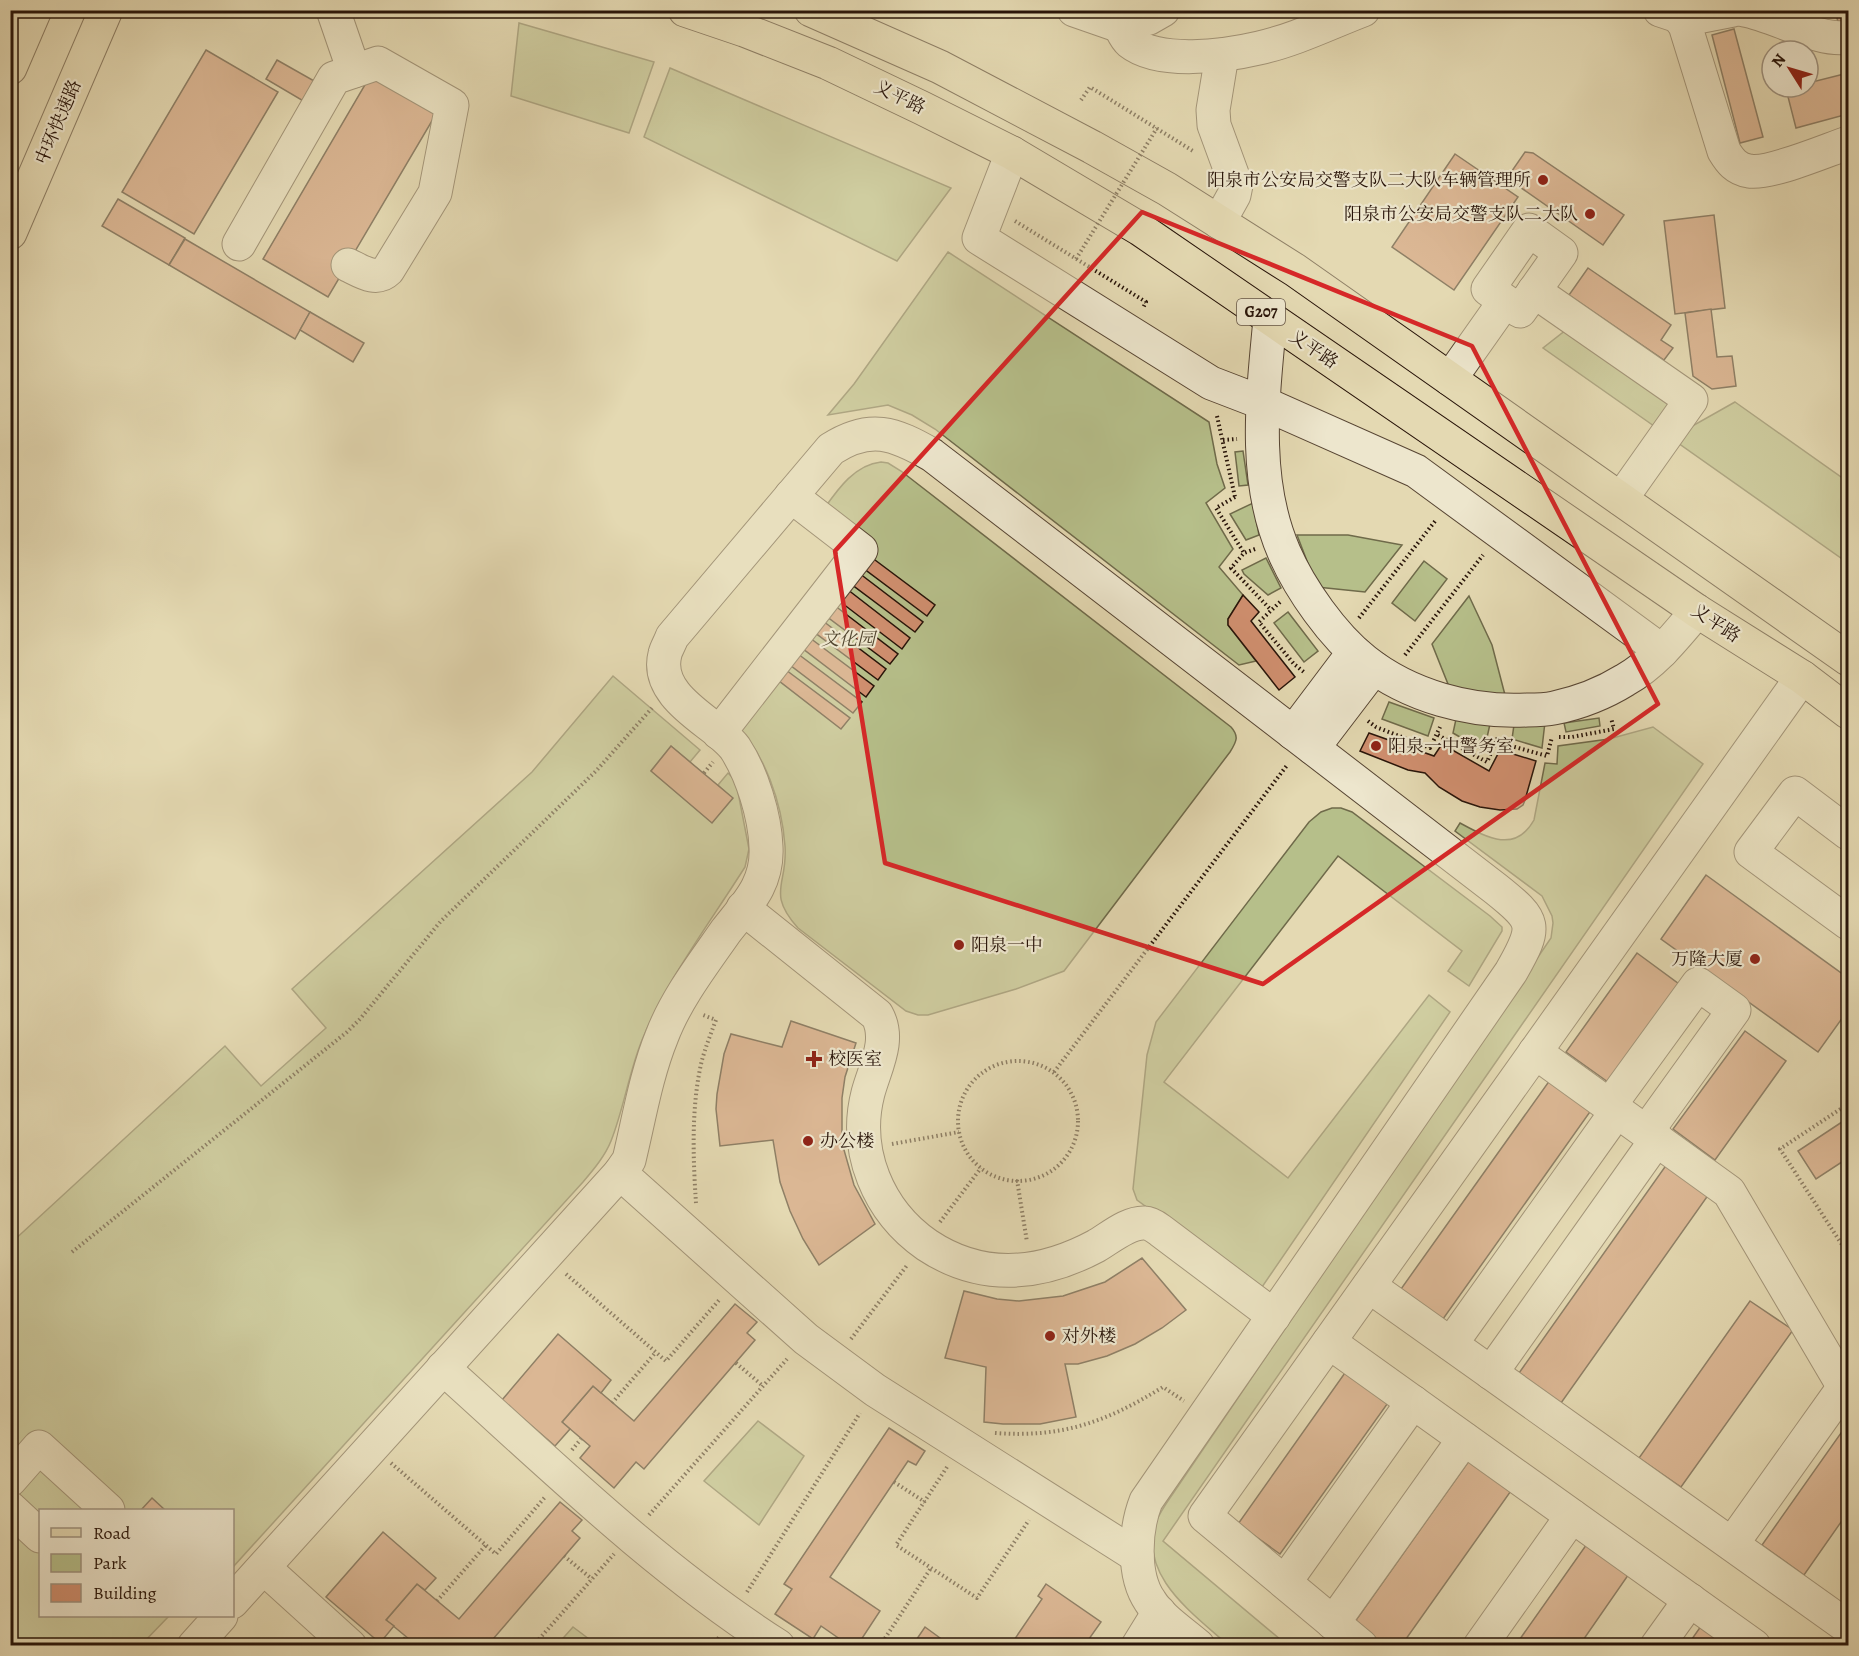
<svg xmlns="http://www.w3.org/2000/svg" width="1859" height="1656" viewBox="0 0 1859 1656" font-family="Alegreya,'Noto Serif SC',serif">
<style>
.green{fill:#b6bf8a;stroke:#6f6a4a;stroke-width:1.5}
.building{fill:#d08f6f;stroke:#281409;stroke-width:1.5}
.lines{fill:none;stroke-linecap:round;stroke-linejoin:round}
.minor-casing{stroke:#574533;stroke-width:35}
.major-casing{stroke:#281409;stroke-width:35}
.highway-casing{stroke:#281409;stroke-width:35}
.path{stroke:#281409;stroke-width:4;stroke-dasharray:1.5 3;stroke-linecap:butt}
.minor{stroke:#ede6cd;stroke-width:33}
.major{stroke:#e4d9b2;stroke-width:33}
.highway{stroke:#e4d9b2;stroke-width:33}
.path-bridge{stroke:#281409;stroke-width:4;stroke-dasharray:1.5 3;stroke-linecap:butt}
.marked{fill:none;stroke:#d62828;stroke-width:4.5;stroke-linejoin:round}
.poi-dot{fill:#8f2418;stroke:#ede6cd;stroke-width:2}
.labels{text-anchor:middle;dominant-baseline:central;stroke-width:4.5;stroke-linejoin:round;paint-order:stroke}
.shield{fill:#ede6cd;stroke:#635344;stroke-width:1.5}
.shield-label{font-size:16px;font-weight:bold;fill:#281409}
.street-label{font-size:18px;fill:#281409;stroke:#ede6cd}
.poi-label{font-size:18px;fill:#281409;stroke:#ede6cd;text-anchor:start}
.park-label{font-size:18px;font-style:italic;fill:#534730;stroke:#ede6cd}
</style>
<rect width="100%" height="100%" fill="#e4d9b2"/>
<filter id="stains"><feTurbulence type="fractalNoise" baseFrequency=".00333" numOctaves="4"/><feColorMatrix values="0 0 0 0 .2 0 0 0 0 .09 0 0 0 0 .02 0 0 0 .5 -.17"/></filter>
<radialGradient id="worn" r=".72"><stop offset=".6" stop-color="#630" stop-opacity="0"/><stop offset="1" stop-color="#630" stop-opacity=".3"/></radialGradient>
<!-- green -->
<g class="green">
<path d="M519 23 654 62 629 133 511 96Z"/>
<path d="M670 68 951 188 897 261 644 137Z"/>
<path d="M948 252 1209 422 1217 464 1225 488 1206 503 1233 549 1219 567 1243 595 1228 619V625L1256 661 1239 665 935 429 912 415 888 405 828 415 854 384Z"/>
<path d="M1566 330 1669 403 1654 426 1543 348Z"/>
<path d="M1735 402 1848 482V563L1671 438Z"/>
<path d="M1243 451 1248 485 1239 486 1235 452Z"/>
<path d="M881 462 888 463 901 471 1231 727C1239 736 1237 741 1230 752L1064 971 1016 989 928 1015H918L906 1011 798 928C766 892 788 885 785 846 782 804 765 752 734 723L857 541 821 513C836 492 853 465 881 462Z"/>
<path d="M1253 503 1259 535 1246 540 1230 514Z"/>
<path d="M1297 535H1348L1402 545 1365 592 1317 587Z"/>
<path d="M1266 558 1281 588 1268 595 1244 574 1242 570Z"/>
<path d="M1424 561 1447 579 1415 621 1392 603Z"/>
<path d="M1469 596 1492 645 1505 695 1450 689 1432 644Z"/>
<path d="M1288 612 1318 651 1304 662 1274 623Z"/>
<path d="M613 676 700 750 690 762 671 746 651 771 712 822 732 798 718 785 728 773 733 778 737 787 749 849 745 867C709 924 668 978 642 1040 629 1072 624 1108 611 1141 605 1156 594 1169 583 1182L233 1567 232 1510H40V1616H169L141 1645 11 1646V1243L225 1046 261 1086 326 1028 292 989 532 772Z"/>
<path d="M1389 702 1434 718 1428 736 1382 719Z"/>
<path d="M1599 718 1600 726 1566 732 1564 723Z"/>
<path d="M1456 719 1490 724 1484 751 1453 733Z"/>
<path d="M1545 722 1542 748 1512 739 1514 725Z"/>
<path d="M1653 727 1703 764 1163 1541 1287 1645 1229 1646C1194 1614 1136 1575 1157 1520 1161 1510 1168 1501 1174 1492L1551 938 1553 923 1552 916 1542 896 1455 831 1460 823C1486 837 1515 854 1534 820L1545 763 1557 764 1558 746 1609 739Z"/>
<path d="M1332 808H1341L1352 812 1490 916 1502 927V931L1469 986 1448 971 1462 951 1338 856 1164 1082 1288 1178 1429 995 1450 1012 1260 1290 1137 1200 1133 1189 1147 1055 1156 1022 1309 822 1321 812Z"/>
<path d="M758 1421 804 1456 759 1525 704 1481Z"/>
<path d="M573 1627 597 1645H557Z"/>
</g>
<!-- building -->
<g class="building">
<path d="M1835 10H1848V28L1840 30Z"/>
<path d="M1734 29 1763 137 1740 143 1712 35Z"/>
<path d="M206 50 278 92 194 234 122 192Z"/>
<path d="M277 60 316 82 305 102 266 79Z"/>
<path d="M373 71 439 109 328 297 263 259Z"/>
<path d="M1848 73V114L1796 128 1786 89 1808 87V83Z"/>
<path d="M1525 152 1533 153 1624 215 1603 245 1507 178Z"/>
<path d="M1455 154 1518 197 1454 290 1392 247Z"/>
<path d="M118 199 185 238 169 265 102 226Z"/>
<path d="M1714 215 1725 308 1675 314 1664 221Z"/>
<path d="M185 239 310 312 295 339 169 265Z"/>
<path d="M1588 268 1671 325 1661 340 1673 348 1664 360 1569 295Z"/>
<path d="M1711 309 1717 357 1732 356 1736 386 1712 389 1693 376 1685 313Z"/>
<path d="M310 312 364 343 353 362 300 330Z"/>
<path d="M867 554 935 605 927 616 859 565Z"/>
<path d="M855 570 923 622 915 632 847 581Z"/>
<path d="M843 586 910 638 902 649 834 597Z"/>
<path d="M1243 595 1259 612 1251 621 1295 677 1279 690 1228 625V619Z"/>
<path d="M830 602 898 654 890 664 822 613Z"/>
<path d="M819 618 886 669 878 680 810 629Z"/>
<path d="M806 635 874 686 866 697 798 645Z"/>
<path d="M794 651 862 702 853 713 786 662Z"/>
<path d="M782 667 850 718 841 729 774 677Z"/>
<path d="M1369 733 1434 756 1442 744 1489 771 1500 750 1536 761 1525 800 1523 805 1517 809 1500 810 1480 807 1462 801 1439 787 1425 773 1408 770 1360 751Z"/>
<path d="M671 746 733 798 712 823 651 771Z"/>
<path d="M1706 875 1848 978V1010L1818 1052 1661 939Z"/>
<path d="M1637 953 1679 984 1608 1082 1566 1052Z"/>
<path d="M791 1021 856 1043 845 1077 842 1098V1143L854 1185 875 1224 819 1265 803 1239 790 1211 780 1182 773 1140 720 1146 716 1109 717 1094 724 1054 731 1034 782 1047Z"/>
<path d="M1745 1031 1786 1061 1715 1160 1673 1129Z"/>
<path d="M1550 1080 1592 1109 1443 1319 1401 1289Z"/>
<path d="M1848 1118V1158L1816 1179 1798 1151Z"/>
<path d="M1667 1164 1709 1194 1561 1403 1519 1373Z"/>
<path d="M1142 1258 1186 1310 1162 1328 1135 1344 1107 1356 1078 1364H1065L1076 1417 1040 1424H1003L984 1422 986 1367 945 1358 964 1291 997 1299 1019 1301 1063 1296 1105 1282Z"/>
<path d="M1750 1301 1793 1330 1681 1487 1639 1458Z"/>
<path d="M735 1304 757 1322 747 1333 755 1340 644 1469 636 1462 614 1488 580 1458 590 1446 562 1422 593 1386 634 1421Z"/>
<path d="M558 1334 611 1380 601 1393 593 1386 562 1422 570 1429 555 1446 502 1400Z"/>
<path d="M1347 1370 1390 1400 1280 1554 1238 1524Z"/>
<path d="M1848 1423V1512L1804 1575 1762 1545Z"/>
<path d="M889 1428 925 1451 916 1465 908 1461 830 1577 880 1611 857 1646H850L821 1626 813 1639 775 1614 792 1589 784 1584Z"/>
<path d="M1471 1458 1513 1488 1401 1646H1385L1354 1623Z"/>
<path d="M152 1498 165 1510H141Z"/>
<path d="M560 1502 582 1520 572 1531 580 1538 487 1646H413L415 1644 386 1620 417 1584 459 1619Z"/>
<path d="M383 1532 436 1578 425 1590 417 1584 386 1620 394 1626 380 1643 326 1597Z"/>
<path d="M1589 1541 1631 1571 1579 1646H1515Z"/>
<path d="M1046 1584 1101 1622 1084 1646H1010L1042 1599 1038 1596Z"/>
<path d="M1706 1619 1744 1646H1687Z"/>
<path d="M925 1627 951 1646H912Z"/>
</g>
<g class="lines">
<!-- minor casing -->
<g class="minor-casing">
<g id="minor">
<path d="M333 10 354 71"/>
<path d="M1074 10 1120 26 1149 18 1163 10"/>
<path d="M1660 10 1678 16 1685 25 1724 151C1730 161 1736 169 1749 171 1769 175 1827 150 1848 143"/>
<path d="M1744 10C1774 15 1821 43 1848 37"/>
<path d="M1682 20 1733 10"/>
<path d="M1120 26C1123 32 1125 38 1130 42 1159 65 1225 56 1259 48 1295 40 1329 23 1363 10"/>
<path d="M1012 153 979 238 1211 383 1263 403 1416 471 1662 651"/>
<path d="M1219 222 1234 195 1236 185 1214 125 1213 110 1222 55"/>
<path d="M239 244 334 78 378 63 452 105 435 193 388 270C376 282 361 271 348 265"/>
<path d="M1534 291 1691 400 1621 499"/>
<path d="M1270 319C1263 396 1252 478 1284 552 1300 589 1333 636 1365 661 1409 696 1471 713 1527 710 1535 710 1545 710 1554 708 1578 703 1604 693 1625 680 1655 663 1675 637 1697 611"/>
<path d="M1450 379 1505 301 1488 289 1529 230 1561 253 1520 311 1505 301"/>
<path d="M719 733 861 550 791 496"/>
<path d="M1293 733 1354 652"/>
<path d="M1313 748 1374 668"/>
<path d="M1848 833 1795 793 1751 852 1848 923"/>
<path d="M743 908 877 1015C891 1040 875 1067 868 1093 853 1151 878 1211 927 1245 981 1281 1040 1276 1096 1246 1110 1238 1128 1222 1145 1223 1151 1223 1157 1228 1161 1231L1274 1316"/>
<path d="M1535 1052 1729 1192 1844 1387"/>
<path d="M1610 1105 1698 984 1734 1010 1647 1131"/>
<path d="M620 1173 806 1339 875 1390 1137 1556"/>
<path d="M1369 1286 1845 1625"/>
<path d="M1329 1342 1754 1646"/>
<path d="M1451 1344 1617 1111"/>
<path d="M443 1368C551 1465 656 1568 778 1646"/>
<path d="M1491 1373 1657 1139"/>
<path d="M10 1480 39 1447 108 1510"/>
<path d="M10 1508 40 1536"/>
<path d="M1732 1544 1844 1387 1848 1386"/>
<path d="M264 1568 350 1646"/>
<path d="M1285 1582 1413 1402"/>
<path d="M232 1602 620 1173 629 1160C639 1119 646 1075 662 1036 676 999 703 964 726 931 747 904 768 884 766 847 765 816 752 774 735 748 730 741 722 735 715 729 692 711 656 688 665 654 666 649 670 643 672 637L831 449C870 424 894 433 932 455L1496 889C1536 921 1538 925 1511 972L1146 1501C1135 1529 1132 1575 1150 1601 1161 1619 1182 1632 1198 1646"/>
<path d="M1333 1623 1464 1439"/>
<path d="M194 1646 221 1616"/>
<path d="M1138 1646 1159 1612"/>
<path d="M1361 1646 1205 1516 1802 677"/>
<path d="M1480 1646 1572 1516"/>
<path d="M1657 1646 1690 1600"/>
</g>
</g>
<!-- major casing -->
<g class="major-casing">
<g id="major">
<path d="M10 68 35 10"/>
<path d="M10 233 106 10"/>
</g>
</g>
<!-- highway casing -->
<g class="highway-casing">
<g id="highway">
<path d="M685 10 744 30 828 63 922 108 1012 153 1140 229 1697 611 1802 677 1848 712"/>
<path d="M811 10 940 67 1092 147 1167 189 1295 270 1848 659"/>
</g>
</g>
<!-- path -->
<g class="path">
<path d="M1081 100 1090 87 1193 151"/>
<path d="M1015 221 1146 302 1143 308"/>
<path d="M1217 416 1235 497"/>
<path d="M1223 440 1237 439"/>
<path d="M1235 497 1216 508 1244 553"/>
<path d="M1255 549 1244 553 1231 568 1271 610"/>
<path d="M1280 602 1259 622 1294 664 1305 673"/>
<path d="M1359 618 1436 520"/>
<path d="M1405 655 1483 555"/>
<path d="M1368 721 1376 727 1430 748 1440 727"/>
<path d="M1438 735 1487 762 1498 737"/>
<path d="M1559 737H1572L1614 729 1611 718"/>
<path d="M1497 742 1547 756 1552 737"/>
<path d="M704 773 713 762"/>
<circle cx="1018" cy="1121" r="60"/>
<path d="M1054 1072 1288 764"/>
<path d="M1848 1104 1780 1149 1848 1254"/>
<path d="M892 1144 959 1132"/>
<path d="M1017 1180 1027 1242"/>
<path d="M696 1203C693 1158 691 1105 702 1060 706 1046 711 1033 716 1020L703 1015"/>
<path d="M940 1222 981 1168"/>
<path d="M72 1252 347 1032 360 1019 441 921 596 771 652 708"/>
<path d="M566 1274 666 1361 720 1299"/>
<path d="M851 1339 908 1264"/>
<path d="M736 1363 763 1386"/>
<path d="M612 1403 656 1352"/>
<path d="M995 1433C1063 1438 1106 1422 1163 1387L1184 1401"/>
<path d="M572 1450 581 1439"/>
<path d="M391 1463 496 1554 546 1496"/>
<path d="M947 1467 896 1545 977 1598 1029 1520"/>
<path d="M894 1482 925 1502"/>
<path d="M649 1515 787 1359"/>
<path d="M564 1556 592 1579"/>
<path d="M747 1592 860 1413"/>
<path d="M437 1601 486 1545"/>
<path d="M399 1646 406 1637"/>
<path d="M533 1646 614 1554"/>
<path d="M713 1646 719 1637"/>
<path d="M880 1646 931 1568"/>
</g>
<!-- minor -->
<use href="#minor" class="minor"/>
<!-- major -->
<use href="#major" class="major"/>
<!-- highway -->
<use href="#highway" class="highway"/>
<!-- path-bridge -->
<path class="path-bridge" d="M1076 259 1157 128"/>
</g>
<!-- marked area -->
<path d="M0 0H1859V1656H0ZM1142 212 1472 346 1658 704 1263 984 885 863 835 551Z" fill="#e4d9b2" fill-opacity=".55" fill-rule="evenodd"/>
<path class="marked" d="M1142 212 1472 346 1658 704 1263 984 885 863 835 551Z"/>
<!-- markers -->
<g class="poi-dot">
<circle cx="1543" cy="180" r="6"/>
<circle cx="1590" cy="214" r="6"/>
<circle cx="1376" cy="746" r="6"/>
<circle cx="959" cy="945" r="6"/>
<circle cx="1755" cy="959" r="6"/>
<path d="M811 1050h6v6h6v6h-6v6h-6v-6h-6v-6h6z"/>
<circle cx="808" cy="1141" r="6"/>
<circle cx="1050" cy="1336" r="6"/>
</g>
<g class="labels">
<!-- shield labels -->
<rect class="shield" x="1237" y="299" width="48" height="26" rx="4.5"/>
<g class="shield-label">
<text x="1261" y="312">G207</text>
</g>
<!-- street labels -->
<g class="street-label">
<text transform="translate(900 97) rotate(26)">义平路</text>
<text transform="translate(58 122) rotate(-67)">中环快速路</text>
<text transform="translate(1314 349) rotate(34)">义平路</text>
<text transform="translate(1716 623) rotate(33)">义平路</text>
</g>
<!-- poi labels -->
<g class="poi-label">
<text x="1531" y="180" text-anchor="end">阳泉市公安局交警支队二大队车辆管理所</text>
<text x="1578" y="214" text-anchor="end">阳泉市公安局交警支队二大队</text>
<text x="1388" y="746">阳泉一中警务室</text>
<text x="971" y="945">阳泉一中</text>
<text x="1743" y="959" text-anchor="end">万隆大厦</text>
<text x="828" y="1059">校医室</text>
<text x="820" y="1141">办公楼</text>
<text x="1062" y="1336">对外楼</text>
</g>
<!-- park labels -->
<g class="park-label">
<text x="848" y="639">文化园</text>
</g>
</g>
<!-- margin -->
<rect width="1859" height="1656" fill="none" stroke="#e4d9b2" stroke-width="36"/>
<rect x="12" y="12" width="1835" height="1632" fill="none" stroke="#281409" stroke-width="3"/>
<rect x="18" y="18" width="1823" height="1620" fill="none" stroke="#281409" stroke-width="1.5"/>
<!-- legend -->
<rect x="39" y="1509" width="195" height="108" fill="#ede6cd" stroke="#9e927f" stroke-width="1.5"/>
<rect x="51" y="1528" width="30" height="9" fill="#e4d9b2" stroke="#9e927f" stroke-width="1.5"/>
<text x="93" y="1539" font-size="18" fill="#281409">Road</text>
<rect x="51" y="1554" width="30" height="18" fill="#b6bf8a" stroke="#9e927f" stroke-width="1.5"/>
<text x="93" y="1569" font-size="18" fill="#281409">Park</text>
<rect x="51" y="1584" width="30" height="18" fill="#d08f6f" stroke="#9e927f" stroke-width="1.5"/>
<text x="93" y="1599" font-size="18" fill="#281409">Building</text>
<!-- north arrow -->
<g transform="translate(1790 69) rotate(307)"><circle r="28" fill="#ede6cd" stroke="#9e927f" stroke-width="1.5"/>
<path d="M0-4.5L10 22L0 15L-10 22Z" fill="#8f2418"/>
<text y="-9" font-size="16" font-weight="bold" text-anchor="middle" fill="#281409">N</text>
</g>
<rect width="100%" height="100%" filter="url(#stains)"/>
<rect width="100%" height="100%" fill="url(#worn)"/>
</svg>
